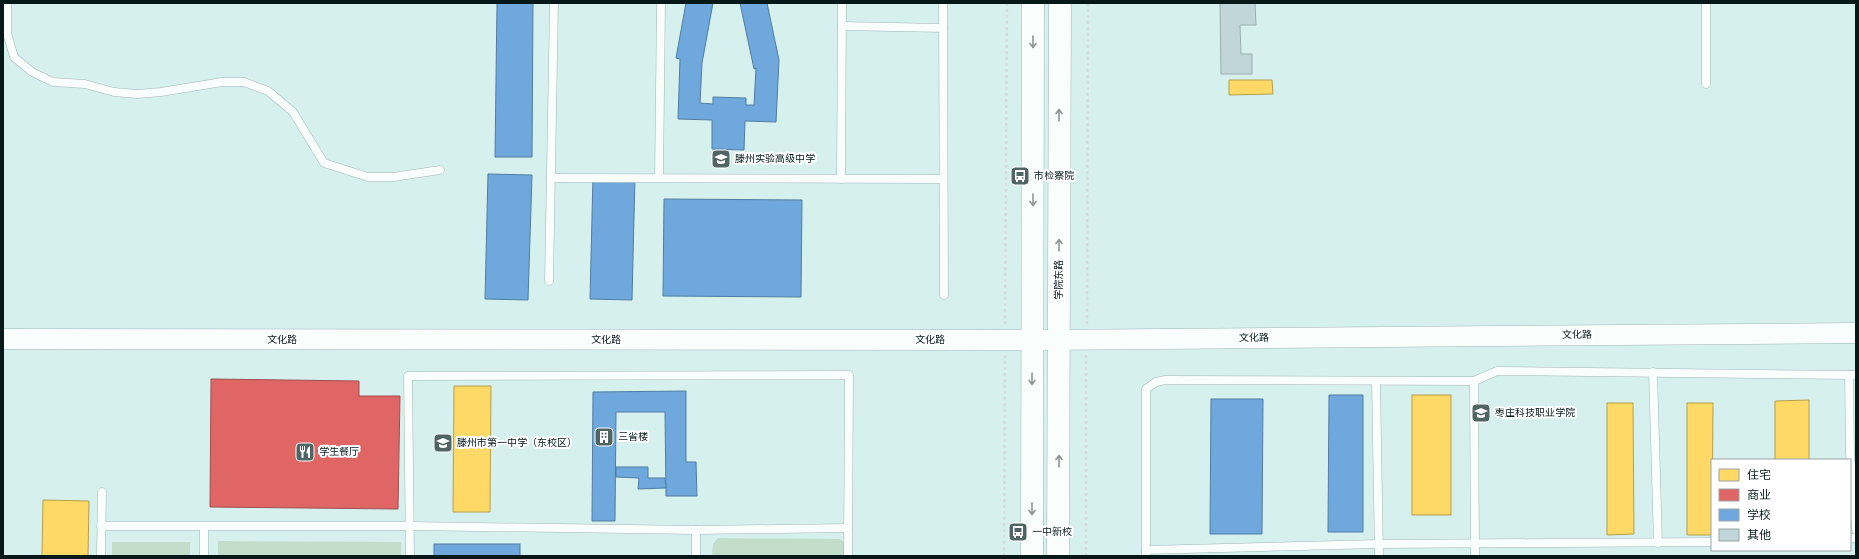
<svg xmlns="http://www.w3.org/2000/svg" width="1859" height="559" viewBox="0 0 1859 559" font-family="'Fira Sans','Noto Sans SC',sans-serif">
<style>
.green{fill:#c2decb}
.homes{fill:#ffd966;stroke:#b49f4f}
.shops{fill:#e06666;stroke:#9f4f4f}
.schools{fill:#6fa8dc;stroke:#507da1}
.building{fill:#c1d6d9;stroke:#9baeaf}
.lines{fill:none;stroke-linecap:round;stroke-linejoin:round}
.service-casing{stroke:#a2b6b5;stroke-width:9}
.tertiary-casing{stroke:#a2b6b5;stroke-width:21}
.primary-casing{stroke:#a2b6b5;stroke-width:23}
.path{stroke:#d4dcdc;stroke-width:2.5;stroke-dasharray:3 3;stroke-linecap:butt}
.service{stroke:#f9fdfc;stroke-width:8}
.tertiary{stroke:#f9fdfc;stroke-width:20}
.primary{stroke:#f9fdfc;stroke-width:22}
.oneway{stroke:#8c9695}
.labels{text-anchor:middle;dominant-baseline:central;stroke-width:4;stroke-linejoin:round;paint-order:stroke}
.poi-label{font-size:10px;fill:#061818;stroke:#fff;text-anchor:start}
.street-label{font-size:10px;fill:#061818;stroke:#fff}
</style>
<rect width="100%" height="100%" fill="#d6f0ee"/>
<!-- green -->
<g class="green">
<path d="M718 538 839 539 844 542V556H712L713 544Z"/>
<path d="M218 541 401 542V556H218Z"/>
<rect x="112" y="542" width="78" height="14"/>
</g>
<!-- homes -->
<g class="homes">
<path d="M1229 80H1272L1273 94 1229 95Z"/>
<path d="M454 386H491L490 512H453Z"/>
<rect x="1412" y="395" width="39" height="120"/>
<path d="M1809 400V460H1775V401Z"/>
<path d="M1607 403H1633L1634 534 1607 535Z"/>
<path d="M1687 403H1713L1712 535H1687Z"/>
<path d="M43 500 89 501 88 556H42Z"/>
</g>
<!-- shops -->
<path class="shops" d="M211 379 359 381V396H400L398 509 210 507Z"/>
<!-- schools -->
<g class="schools">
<path d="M497 3H533L532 157H495Z"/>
<path d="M686 3H713L702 63 700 103 713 104V97L746 98V105H754L756 68 754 69 740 3H767L779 60 776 122 745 121 744 150 712 149V120L678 119 680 59 676 58Z"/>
<path d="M488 174 532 175 528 300 485 299Z"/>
<path d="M593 176H635L632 300 590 299Z"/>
<path d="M664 199 802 200 801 297 663 296Z"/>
<path d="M686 391V462H696L697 496H666L665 412H616L615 521H592L593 392Z"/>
<path d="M1329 395H1363V532H1328Z"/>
<path d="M1211 399H1263L1262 534H1210Z"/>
<path d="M616 467H648V478H665L666 488 638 489 639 478 616 477Z"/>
<rect x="434" y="544" width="86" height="12"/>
</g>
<!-- building -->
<path class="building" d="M1220 3H1255L1256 25H1240L1241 54H1252V74H1221Z"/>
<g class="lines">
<!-- service casing -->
<g class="service-casing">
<g id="service">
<path d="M7 3V33L14 57 32 72 53 82 85 84 114 92 137 94 161 92 222 82H244L268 91 293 112 324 163 368 177H393L440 170"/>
<path d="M943 3 944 295"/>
<path d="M842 26 943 28"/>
<path d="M1706 84V3"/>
<path d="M551 178 943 179"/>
<path d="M659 178 661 3"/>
<path d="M841 179 842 3"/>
<path d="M549 281 554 3"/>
<path d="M1653 372 1658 543"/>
<path d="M1849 375 1850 453 1856 530"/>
<path d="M1376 381 1379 556"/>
<path d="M1474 381 1475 556"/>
<path d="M101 526H410L696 530 848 528"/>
<path d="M204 527V556"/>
<path d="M1850 538H1856"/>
<path d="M1146 550 1378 544 1712 542"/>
<path d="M101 556 102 492"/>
<path d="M410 556 408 376 849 375 848 556"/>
<path d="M696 556V530"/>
<path d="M1146 556V389L1156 382 1165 380 1474 381 1497 371 1856 375"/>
</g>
</g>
<!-- tertiary casing -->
<g class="tertiary-casing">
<path id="tertiary" d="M3 339 1046 340 1856 333"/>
</g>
<!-- primary casing -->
<g class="primary-casing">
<g id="primary">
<path d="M1032 556 1033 3"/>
<path d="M1058 556 1060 3"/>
</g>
</g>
<!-- path -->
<g class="path">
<path d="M1005 324 1007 3"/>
<path d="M1087 324 1088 3"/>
<path d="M1004 556 1005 355"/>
<path d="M1086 556V355"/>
</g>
<!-- service -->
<use href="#service" class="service"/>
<!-- tertiary -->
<use href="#tertiary" class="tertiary"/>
<!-- primary -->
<use href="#primary" class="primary"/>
</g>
<!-- one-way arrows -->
<defs><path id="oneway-shaft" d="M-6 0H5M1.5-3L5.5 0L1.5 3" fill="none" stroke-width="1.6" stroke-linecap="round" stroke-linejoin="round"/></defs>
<g class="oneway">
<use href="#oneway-shaft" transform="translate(1033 42) rotate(90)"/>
<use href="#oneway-shaft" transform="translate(1059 115) rotate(-90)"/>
<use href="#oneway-shaft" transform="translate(1033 200) rotate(90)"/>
<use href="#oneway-shaft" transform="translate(1059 245) rotate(-90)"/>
<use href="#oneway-shaft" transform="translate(1032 379) rotate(90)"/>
<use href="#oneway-shaft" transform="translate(1059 461) rotate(-90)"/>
<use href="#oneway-shaft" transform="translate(1032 509) rotate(90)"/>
</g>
<!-- icons -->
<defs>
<g id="school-square" transform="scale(1)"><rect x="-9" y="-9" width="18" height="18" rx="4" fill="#4f6463" stroke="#fff"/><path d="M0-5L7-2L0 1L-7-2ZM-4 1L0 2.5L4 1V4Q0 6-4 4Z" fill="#fff"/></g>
<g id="bus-square" transform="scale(1)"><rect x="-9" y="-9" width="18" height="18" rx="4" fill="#4f6463" stroke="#fff"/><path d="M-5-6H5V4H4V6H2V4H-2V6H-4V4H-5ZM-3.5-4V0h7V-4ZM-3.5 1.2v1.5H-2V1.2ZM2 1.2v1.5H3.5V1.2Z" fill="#fff"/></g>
<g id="university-square" transform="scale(1)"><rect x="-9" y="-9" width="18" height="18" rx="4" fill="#4f6463" stroke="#fff"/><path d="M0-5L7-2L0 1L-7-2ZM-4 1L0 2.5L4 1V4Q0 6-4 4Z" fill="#fff"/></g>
<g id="building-square" transform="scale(1)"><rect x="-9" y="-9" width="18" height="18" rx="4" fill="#4f6463" stroke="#fff"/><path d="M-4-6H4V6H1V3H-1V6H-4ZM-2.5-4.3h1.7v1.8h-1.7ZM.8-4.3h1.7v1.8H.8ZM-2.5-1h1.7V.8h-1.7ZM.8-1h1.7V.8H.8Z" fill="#fff"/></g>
<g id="restaurant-square" transform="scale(1)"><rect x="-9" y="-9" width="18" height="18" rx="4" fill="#4f6463" stroke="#fff"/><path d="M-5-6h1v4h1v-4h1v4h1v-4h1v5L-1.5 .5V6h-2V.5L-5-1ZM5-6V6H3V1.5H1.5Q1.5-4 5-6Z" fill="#fff"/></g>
</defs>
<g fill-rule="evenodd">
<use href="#school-square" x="721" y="159"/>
<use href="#bus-square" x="1020" y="176"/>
<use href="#university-square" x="1481" y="413"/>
<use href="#building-square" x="604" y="437"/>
<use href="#school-square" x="443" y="443"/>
<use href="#restaurant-square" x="305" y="452"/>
<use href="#bus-square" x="1018" y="532"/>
</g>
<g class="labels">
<!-- poi labels -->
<g class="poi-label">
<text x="735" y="159">滕州实验高级中学</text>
<text x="1034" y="176">市检察院</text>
<text x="1495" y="413">枣庄科技职业学院</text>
<text x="618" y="437">三省楼</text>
<text x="457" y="443">滕州市第一中学（东校区）</text>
<text x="319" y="452">学生餐厅</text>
<text x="1032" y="532">一中新校</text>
</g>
<!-- street labels -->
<g class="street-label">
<text transform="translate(1059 280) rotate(-90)">学院东路</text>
<text transform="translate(1577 335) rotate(-1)">文化路</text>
<text transform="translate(1254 338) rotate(-1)">文化路</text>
<text x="282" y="340">文化路</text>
<text x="606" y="340">文化路</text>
<text x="930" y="340">文化路</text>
</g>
</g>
<!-- border -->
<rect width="1859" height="559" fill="none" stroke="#061818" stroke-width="8"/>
<!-- legend -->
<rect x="1711" y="459" width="140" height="92" fill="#ffffff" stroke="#9ba3a3"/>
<rect x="1719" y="469" width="20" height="12" fill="#ffd966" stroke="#9ba3a3"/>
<text x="1747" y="479" font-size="12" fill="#061818">住宅</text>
<rect x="1719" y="489" width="20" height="12" fill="#e06666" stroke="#9ba3a3"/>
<text x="1747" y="499" font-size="12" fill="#061818">商业</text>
<rect x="1719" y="509" width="20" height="12" fill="#6fa8dc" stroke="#9ba3a3"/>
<text x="1747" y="519" font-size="12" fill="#061818">学校</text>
<rect x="1719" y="529" width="20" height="12" fill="#c1d6d9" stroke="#9ba3a3"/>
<text x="1747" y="539" font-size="12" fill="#061818">其他</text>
</svg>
